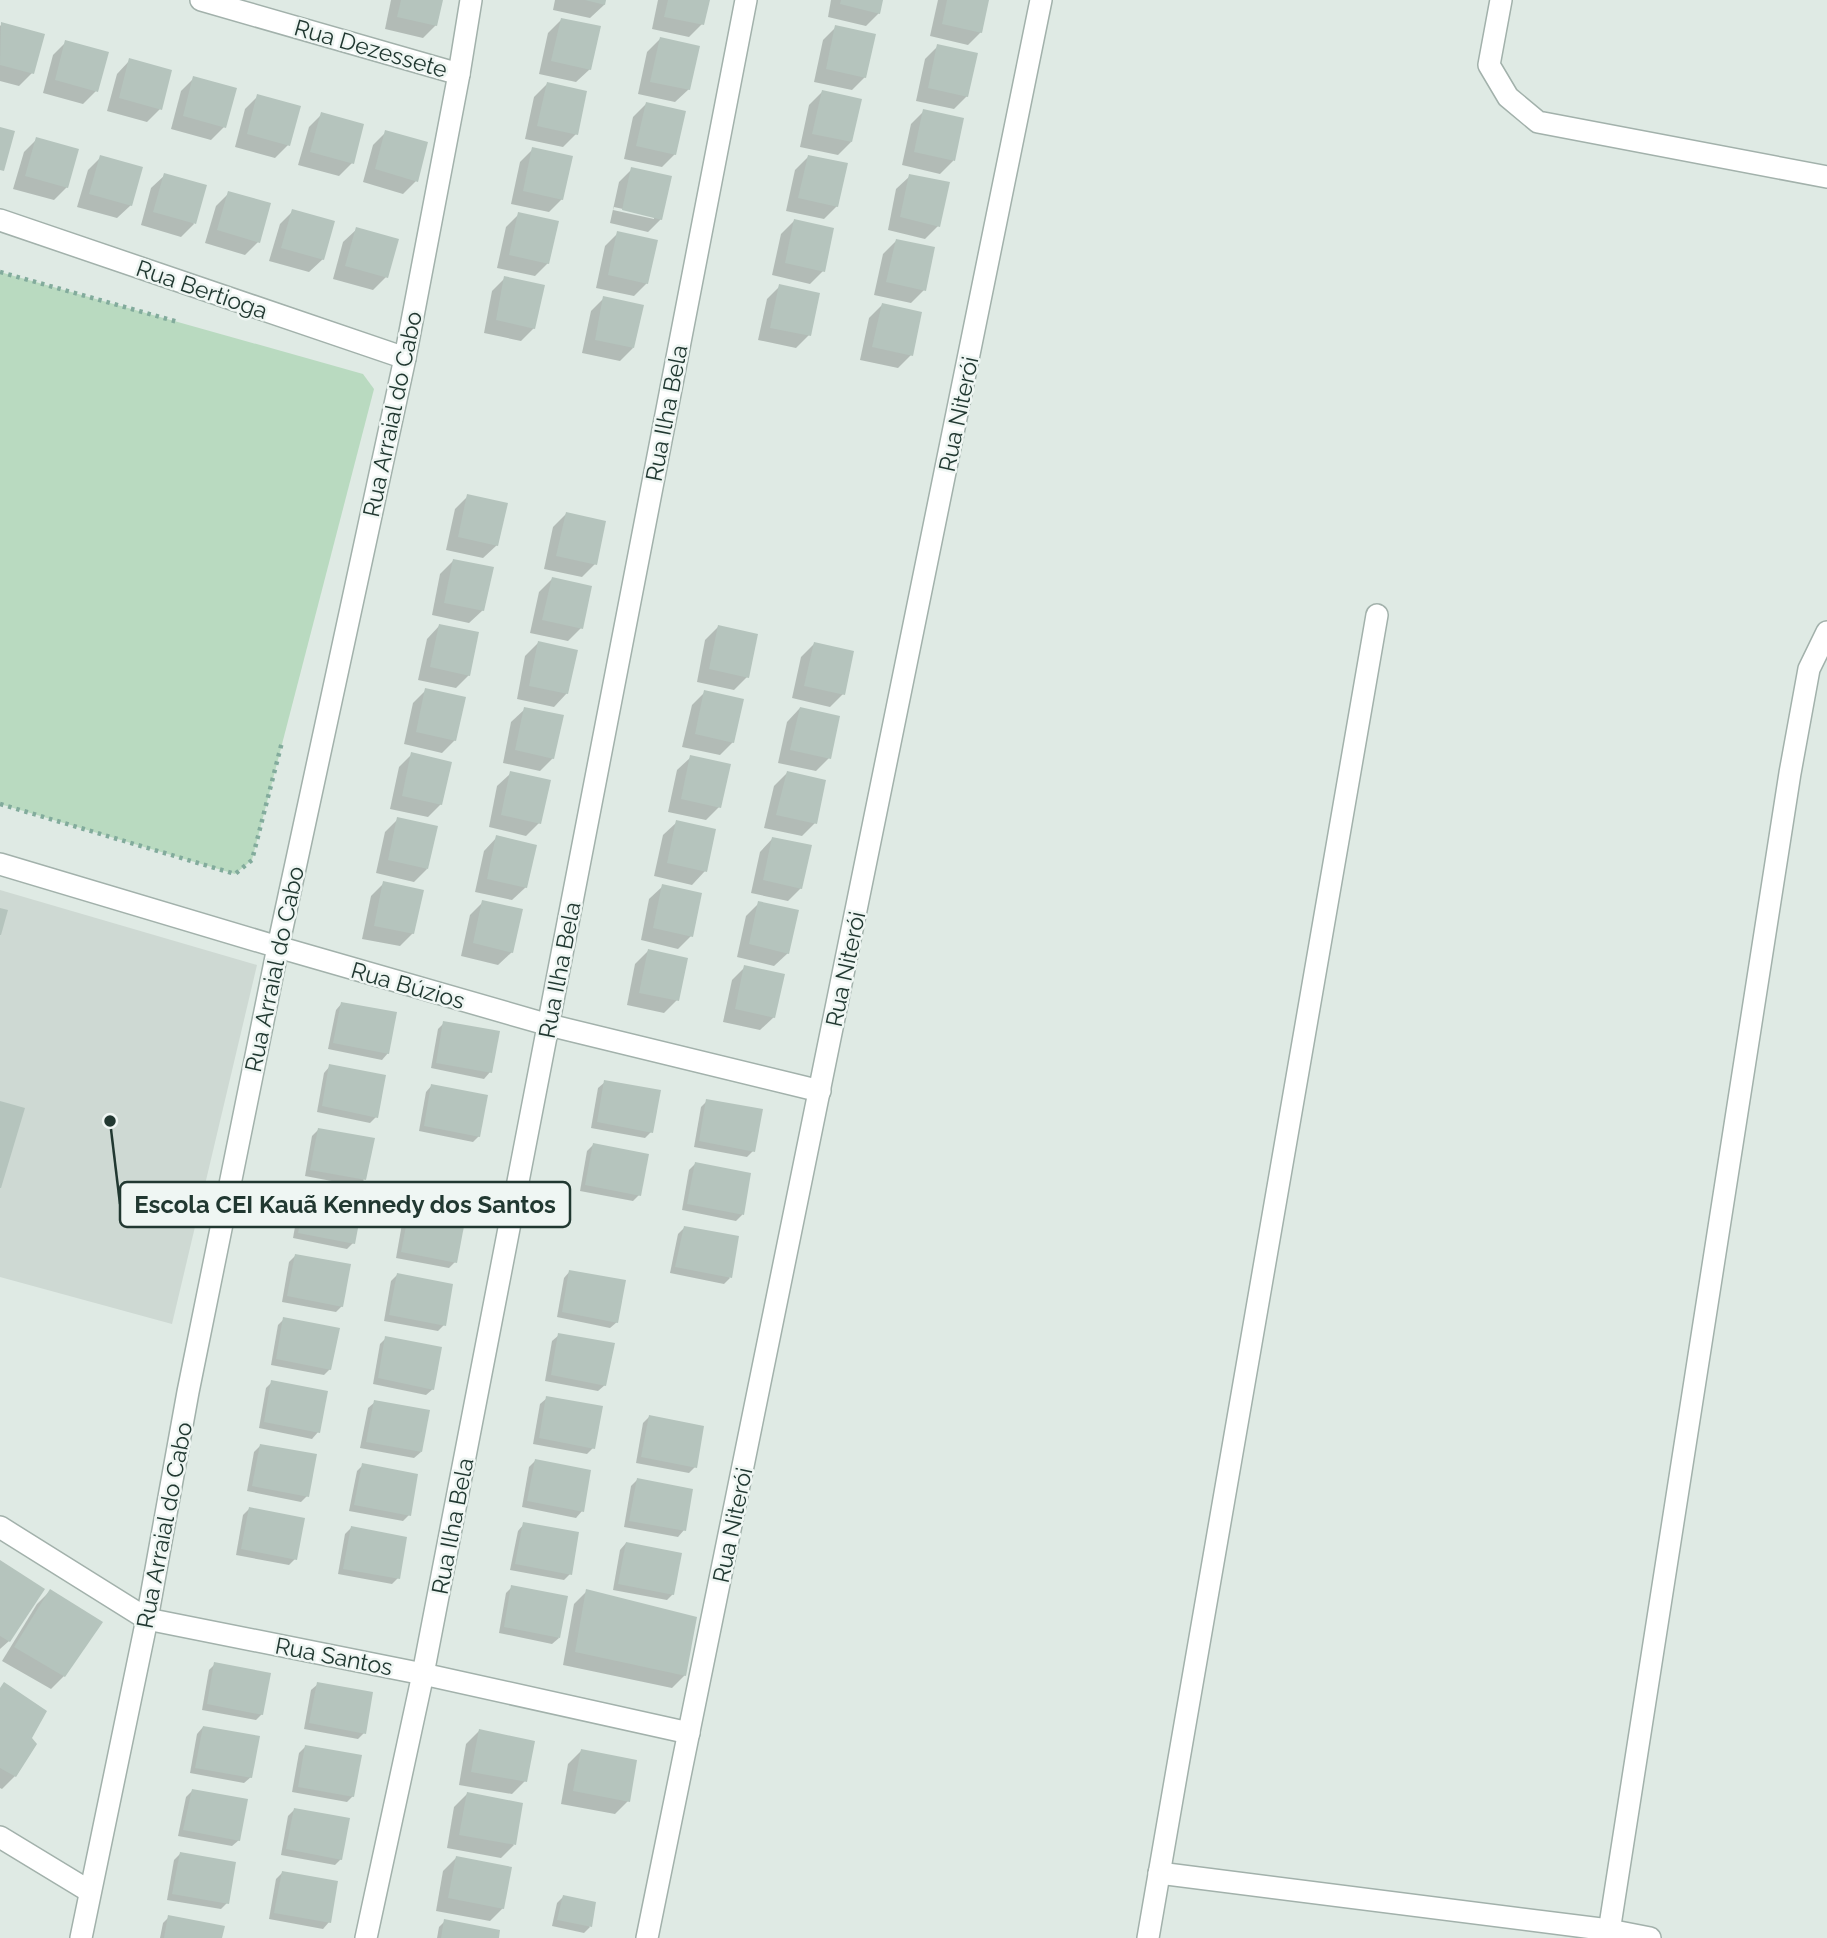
<svg xmlns="http://www.w3.org/2000/svg" width="1827" height="1938" viewBox="0 0 1827 1938" font-family="Raleway,sans-serif">
<style>
.built{fill:#ced9d3}
.green{fill:#b9dac0}
.shadow{fill:#0003;fill-rule:evenodd}
.building{fill:#b5c4bd}
.lines{fill:none;stroke-linecap:round;stroke-linejoin:round}
.minor-casing{stroke:#a2b1ab;stroke-width:24}
.path{stroke:#82ab9c;stroke-width:4.5;stroke-dasharray:3.5 5;stroke-linecap:butt}
.minor{stroke:#fff;stroke-width:21}
.labels{text-anchor:middle;dominant-baseline:central;stroke-width:5;stroke-linejoin:round;paint-order:stroke}
.street-label{font-size:23px;fill:#213831;stroke:#eff6f3}
.leader{fill:none;stroke:#213831;stroke-width:2.5}
.callout-dot{fill:#213831;stroke:#eff6f3;stroke-width:2.5}
.callout{fill:#eff6f3;stroke:#213831;stroke-width:2.5}
.callout-label{font-size:24px;text-anchor:middle;font-weight:bold;fill:#213831}
</style>
<rect width="100%" height="100%" fill="#dfeae4"/>
<!-- built -->
<path class="built" d="M0 890 257 965 172 1324 0 1277Z"/>
<!-- green -->
<path class="green" d="M0 272 363 374 374 389 252 860 235 874 0 804Z"/>
<!-- shadow -->
<g class="shadow">
<path d="M391 0H441L436 25 423 38 385 29Z"/>
<path d="M555 0H605L604 5 590 18 553 10Z"/>
<path d="M658 0H708L702 24 689 37 652 29Z"/>
<path d="M831 0H881L879 13 866 26 828 17Z"/>
<path d="M938 0H988L981 32 968 45 930 36Z"/>
<path d="M561 20 590 69 576 82 539 74 548 33Z"/>
<path d="M2 24 32 73 19 86 0 81V26Z"/>
<path d="M836 27 865 77 852 90 814 82 823 40Z"/>
<path d="M660 39 689 89 675 102 638 94 647 52Z"/>
<path d="M66 42 96 91 83 104 43 93 53 55Z"/>
<path d="M938 46 967 96 954 109 916 101 925 59Z"/>
<path d="M130 60 160 109 147 122 107 111 117 74Z"/>
<path d="M194 78 224 127 211 140 171 129 181 91Z"/>
<path d="M547 84 576 134 563 147 525 139 534 97Z"/>
<path d="M822 92 851 142 838 155 800 147 809 105Z"/>
<path d="M258 96 288 145 275 158 235 147 245 109Z"/>
<path d="M646 104 675 154 662 167 624 159 633 117Z"/>
<path d="M924 111 962 119 953 161 940 174 902 165 911 124Z"/>
<path d="M322 114 352 163 339 176 298 165 309 127Z"/>
<path d="M386 132 416 181 403 194 363 182 373 145Z"/>
<path d="M37 139 67 187 54 200 13 189 24 152Z"/>
<path d="M533 149 562 199 549 212 511 204 520 162Z"/>
<path d="M101 157 131 205 117 218 77 207 88 170Z"/>
<path d="M808 157 837 206 824 219 786 211 795 170Z"/>
<path d="M632 169 661 219 648 232 610 223 619 182ZM614 207 654 216V219L613 210Z"/>
<path d="M165 175 194 224 181 237 141 225 151 188Z"/>
<path d="M910 176 938 226 925 239 888 230 896 189Z"/>
<path d="M229 193 258 242 245 255 205 243 216 206Z"/>
<path d="M293 211 323 259 309 272 269 261 280 224Z"/>
<path d="M519 214 548 263 535 276 497 268 506 227Z"/>
<path d="M794 221 823 271 810 284 772 275 781 234Z"/>
<path d="M357 229 386 277 373 290 333 279 343 242Z"/>
<path d="M618 233 647 283 634 296 596 288 605 246Z"/>
<path d="M896 241 924 290 911 303 874 295 883 254Z"/>
<path d="M505 278 534 328 521 341 484 333 492 291Z"/>
<path d="M780 286 809 335 796 348 758 340 767 299Z"/>
<path d="M604 298 633 348 620 361 582 353 591 311Z"/>
<path d="M882 305 911 355 898 368 860 360 869 318Z"/>
<path d="M468 496 497 545 483 558 446 550 455 509Z"/>
<path d="M566 514 595 564 582 577 544 569 553 527Z"/>
<path d="M453 561 483 610 469 623 432 615 440 574Z"/>
<path d="M552 579 581 628 568 641 530 633 539 592Z"/>
<path d="M440 625 469 675 456 688 418 680 427 639Z"/>
<path d="M718 627 747 677 734 690 697 682 705 640Z"/>
<path d="M538 643 567 693 554 707 517 699 525 656Z"/>
<path d="M814 644 843 694 830 707 792 698 801 657Z"/>
<path d="M426 690 455 740 442 753 404 744 413 703Z"/>
<path d="M705 692 733 742 720 755 682 747 692 705Z"/>
<path d="M800 708 829 758 816 771 778 763 787 722Z"/>
<path d="M525 709 553 758 540 771 503 763 511 722Z"/>
<path d="M412 754 441 804 428 817 390 809 399 767Z"/>
<path d="M691 757 719 807 706 820 668 812 677 770Z"/>
<path d="M511 773 539 823 526 836 489 827 497 786Z"/>
<path d="M787 773 815 823 802 836 764 828 774 786Z"/>
<path d="M398 819 427 869 414 882 376 873 385 832Z"/>
<path d="M677 822 705 871 692 885 654 876 663 835Z"/>
<path d="M497 837 526 887 512 900 475 892 484 851Z"/>
<path d="M773 838 801 888 788 901 751 893 760 852Z"/>
<path d="M384 883 413 933 400 946 362 939 371 896Z"/>
<path d="M663 886 691 936 678 949 641 940 649 899Z"/>
<path d="M483 902 512 952 498 965 461 956 470 915Z"/>
<path d="M759 903 788 953 774 966 737 957 746 916Z"/>
<path d="M649 950 677 1000 664 1013 627 1005 635 964Z"/>
<path d="M745 967 774 1017 760 1030 723 1022 732 980Z"/>
<path d="M342 1003 388 1053 382 1060 328 1049 336 1010Z"/>
<path d="M444 1023 490 1072 484 1079 431 1068 438 1029Z"/>
<path d="M330 1066 376 1117 370 1123 317 1112 324 1073Z"/>
<path d="M605 1082 651 1132 645 1138 591 1128 598 1088Z"/>
<path d="M432 1085 479 1136 473 1142 419 1131 426 1092Z"/>
<path d="M707 1101 753 1151 747 1157 694 1147 701 1107Z"/>
<path d="M318 1130 364 1180 358 1186 305 1176 312 1136Z"/>
<path d="M593 1145 639 1195 633 1201 580 1191 587 1151Z"/>
<path d="M695 1164 749 1175 742 1215 736 1221 682 1210 689 1170Z"/>
<path d="M306 1193 353 1243 347 1249 293 1238 300 1199Z"/>
<path d="M409 1212 455 1262 449 1268 396 1258 403 1218Z"/>
<path d="M684 1228 730 1278 724 1284 670 1273 678 1234Z"/>
<path d="M295 1256 342 1306 336 1312 282 1302 289 1262Z"/>
<path d="M570 1271 617 1322 610 1328 557 1317 564 1278Z"/>
<path d="M397 1275 444 1325 438 1331 384 1321 391 1281Z"/>
<path d="M284 1319 330 1369 324 1375 271 1365 278 1325Z"/>
<path d="M559 1335 605 1385 598 1391 545 1381 552 1341Z"/>
<path d="M386 1338 433 1389 426 1395 373 1384 380 1344Z"/>
<path d="M272 1382 318 1432 312 1439 259 1428 266 1388Z"/>
<path d="M547 1398 593 1448 587 1454 533 1444 540 1404Z"/>
<path d="M375 1402 421 1452 414 1458 360 1448 368 1408Z"/>
<path d="M649 1417 695 1467 689 1473 636 1463 643 1423Z"/>
<path d="M260 1446 307 1496 301 1502 247 1491 254 1452Z"/>
<path d="M535 1461 582 1511 576 1518 522 1507 529 1467Z"/>
<path d="M363 1465 409 1515 403 1521 349 1511 357 1471Z"/>
<path d="M637 1480 684 1530 678 1537 624 1527 631 1486Z"/>
<path d="M249 1509 295 1559 289 1565 236 1555 243 1515Z"/>
<path d="M524 1524 570 1574 564 1580 510 1570 518 1531Z"/>
<path d="M351 1528 398 1578 392 1584 338 1574 345 1534Z"/>
<path d="M626 1543 673 1594 667 1600 613 1590 620 1550Z"/>
<path d="M0 1562 9 1641 0 1649Z"/>
<path d="M512 1587 559 1638 552 1644 499 1633 506 1593Z"/>
<path d="M50 1591 64 1676 51 1689 2 1661 37 1604Z"/>
<path d="M587 1591 685 1675 672 1688 563 1665 574 1604Z"/>
<path d="M215 1664 262 1714 256 1720 202 1710 209 1670Z"/>
<path d="M318 1684 364 1733 358 1739 304 1729 311 1690Z"/>
<path d="M0 1689 30 1738 15 1776 2 1789 0 1788Z"/>
<path d="M203 1727 251 1777 244 1783 190 1773 197 1734Z"/>
<path d="M479 1731 525 1781 512 1794 459 1785 466 1744Z"/>
<path d="M306 1746 353 1796 347 1802 292 1792 299 1753Z"/>
<path d="M581 1751 628 1801 615 1814 561 1804 568 1764Z"/>
<path d="M192 1791 239 1840 232 1846 178 1836 186 1797Z"/>
<path d="M467 1794 514 1845 501 1858 447 1848 454 1807Z"/>
<path d="M294 1810 341 1859 335 1865 281 1855 288 1816Z"/>
<path d="M180 1854 227 1903 221 1909 167 1900 174 1860Z"/>
<path d="M456 1858 503 1908 490 1921 436 1911 443 1871Z"/>
<path d="M282 1873 329 1922 323 1929 269 1919 276 1879Z"/>
<path d="M563 1897 590 1927 584 1933 552 1926 557 1903Z"/>
<path d="M169 1917 221 1938H160L163 1923Z"/>
<path d="M445 1921 497 1938H437L439 1927Z"/>
</g>
<!-- building -->
<g class="building">
<path d="M401 0H443L437 26 397 17Z"/>
<path d="M585 0H606L605 5Z"/>
<path d="M668 0H710L704 25 664 17Z"/>
<path d="M841 0H883L880 14 840 4Z"/>
<path d="M947 0H989L982 33 942 24Z"/>
<path d="M561 18 601 26 591 70 551 61Z"/>
<path d="M1 22 45 34 34 74 0 65Z"/>
<path d="M835 25 876 34 866 78 826 69Z"/>
<path d="M660 37 700 46 690 90 650 82Z"/>
<path d="M65 40 109 52 98 92 55 80Z"/>
<path d="M937 44 978 53 968 97 928 88Z"/>
<path d="M129 58 172 70 162 110 119 98Z"/>
<path d="M193 76 237 88 226 128 183 116Z"/>
<path d="M547 82 587 91 578 135 537 126Z"/>
<path d="M822 90 862 99 852 142 812 134Z"/>
<path d="M257 94 301 106 290 146 247 134Z"/>
<path d="M646 102 686 111 676 155 636 146Z"/>
<path d="M923 109 964 118 955 161 914 152Z"/>
<path d="M321 112 364 124 354 164 310 152Z"/>
<path d="M0 127 15 131 4 171 0 170Z"/>
<path d="M385 130 428 142 418 182 375 169Z"/>
<path d="M36 137 79 149 68 188 25 176Z"/>
<path d="M532 147 573 156 563 200 523 191Z"/>
<path d="M100 155 143 167 132 206 89 194Z"/>
<path d="M808 155 848 163 838 207 798 198Z"/>
<path d="M631 167 672 176 662 220 622 210Z"/>
<path d="M164 173 207 185 196 224 153 212Z"/>
<path d="M909 174 950 182 940 227 900 217Z"/>
<path d="M228 191 271 203 260 243 217 230Z"/>
<path d="M292 209 335 221 324 260 281 248Z"/>
<path d="M518 212 559 221 549 264 509 255Z"/>
<path d="M794 219 834 228 825 272 785 263Z"/>
<path d="M356 227 399 239 388 278 345 266Z"/>
<path d="M617 231 658 240 648 284 608 275Z"/>
<path d="M896 239 935 247 926 291 886 282Z"/>
<path d="M504 276 545 285 535 329 496 320Z"/>
<path d="M779 284 820 293 811 336 770 328Z"/>
<path d="M603 296 644 305 634 348 595 340Z"/>
<path d="M882 303 922 312 913 356 872 347Z"/>
<path d="M467 494 508 503 498 546 458 537Z"/>
<path d="M566 512 606 521 597 565 556 556Z"/>
<path d="M453 559 494 567 484 611 444 603Z"/>
<path d="M552 577 592 586 583 629 542 620Z"/>
<path d="M439 624 479 632 470 676 430 667Z"/>
<path d="M718 625 758 634 749 678 709 669Z"/>
<path d="M538 641 578 650 568 694 529 686Z"/>
<path d="M814 642 854 651 845 695 804 686Z"/>
<path d="M425 688 466 697 456 741 416 732Z"/>
<path d="M704 690 744 699 734 743 695 734Z"/>
<path d="M524 707 564 715 554 759 515 750Z"/>
<path d="M800 707 840 716 831 759 790 750Z"/>
<path d="M411 752 452 762 442 805 402 796Z"/>
<path d="M690 755 731 764 721 808 681 799Z"/>
<path d="M510 771 551 780 541 824 501 815Z"/>
<path d="M787 771 826 780 817 824 776 815Z"/>
<path d="M397 817 438 826 428 869 388 860Z"/>
<path d="M676 820 716 829 707 872 667 863Z"/>
<path d="M496 835 537 845 527 888 487 879Z"/>
<path d="M772 837 812 845 802 889 763 880Z"/>
<path d="M383 881 424 890 414 934 374 926Z"/>
<path d="M662 884 702 893 693 937 653 928Z"/>
<path d="M482 900 523 909 513 953 473 943Z"/>
<path d="M758 901 799 910 789 954 749 944Z"/>
<path d="M0 908 8 910 1 935H0Z"/>
<path d="M648 949 688 958 679 1001 639 993Z"/>
<path d="M744 965 785 974 775 1018 735 1009Z"/>
<path d="M341 1002 397 1012 389 1054 333 1043Z"/>
<path d="M443 1021 500 1031 492 1073 436 1063Z"/>
<path d="M329 1064 386 1075 378 1118 322 1106Z"/>
<path d="M604 1080 661 1090 653 1133 597 1122Z"/>
<path d="M431 1084 488 1095 480 1137 424 1126Z"/>
<path d="M706 1099 763 1109 755 1152 699 1141Z"/>
<path d="M0 1101 25 1108 1 1188H0Z"/>
<path d="M318 1128 375 1138 366 1180 310 1170Z"/>
<path d="M593 1143 649 1154 641 1196 585 1185Z"/>
<path d="M695 1162 751 1173 744 1215 687 1204Z"/>
<path d="M306 1191 363 1201 355 1244 298 1233Z"/>
<path d="M409 1210 465 1221 457 1263 401 1252Z"/>
<path d="M684 1226 739 1236 732 1278 675 1267Z"/>
<path d="M295 1254 351 1264 343 1307 287 1296Z"/>
<path d="M569 1270 626 1280 618 1323 562 1312Z"/>
<path d="M397 1273 453 1284 446 1326 389 1315Z"/>
<path d="M283 1317 340 1328 331 1370 276 1359Z"/>
<path d="M558 1333 615 1343 606 1386 551 1375Z"/>
<path d="M385 1336 442 1347 434 1390 378 1378Z"/>
<path d="M271 1380 328 1391 320 1433 264 1422Z"/>
<path d="M546 1396 603 1406 595 1449 539 1438Z"/>
<path d="M374 1400 430 1410 422 1452 366 1442Z"/>
<path d="M649 1415 704 1426 697 1468 641 1457Z"/>
<path d="M260 1444 317 1454 309 1497 252 1486Z"/>
<path d="M535 1459 591 1470 584 1512 527 1501Z"/>
<path d="M362 1463 418 1474 411 1516 354 1505Z"/>
<path d="M637 1478 693 1489 686 1531 629 1521Z"/>
<path d="M249 1507 305 1518 297 1560 241 1549Z"/>
<path d="M523 1522 579 1532 572 1575 515 1564Z"/>
<path d="M351 1526 407 1537 400 1579 343 1569Z"/>
<path d="M626 1542 682 1553 674 1595 618 1584Z"/>
<path d="M0 1560 45 1589 10 1642 0 1636Z"/>
<path d="M511 1585 568 1596 560 1638 504 1627Z"/>
<path d="M50 1589 103 1622 65 1677 14 1647Z"/>
<path d="M586 1589 697 1617 686 1676 575 1652Z"/>
<path d="M214 1662 271 1673 263 1715 207 1704Z"/>
<path d="M4 1682 47 1711 32 1738 37 1744 16 1777 0 1768V1688Z"/>
<path d="M317 1682 373 1692 366 1734 309 1723Z"/>
<path d="M203 1726 260 1736 252 1778 195 1768Z"/>
<path d="M479 1729 535 1741 527 1782 471 1772Z"/>
<path d="M305 1745 362 1755 354 1797 298 1787Z"/>
<path d="M581 1749 637 1760 630 1802 573 1791Z"/>
<path d="M192 1789 248 1799 240 1841 183 1830Z"/>
<path d="M467 1792 523 1803 516 1845 459 1835Z"/>
<path d="M294 1808 350 1818 342 1860 286 1849Z"/>
<path d="M180 1852 236 1862 229 1904 172 1894Z"/>
<path d="M456 1856 512 1867 504 1909 448 1898Z"/>
<path d="M282 1871 338 1881 331 1923 274 1913Z"/>
<path d="M563 1895 596 1902 592 1927 557 1920Z"/>
<path d="M168 1915 225 1926 222 1938H164Z"/>
<path d="M444 1919 500 1930 499 1938H441Z"/>
</g>
<g class="lines">
<!-- minor casing -->
<g class="minor-casing">
<g id="minor">
<path d="M201 0 459 74"/>
<path d="M1501 0 1489 65 1508 97 1538 122 1827 177"/>
<path d="M0 220 405 358"/>
<path d="M0 864 278 947 549 1025 820 1091"/>
<path d="M0 1527 147 1619 423 1674 689 1733"/>
<path d="M0 1837 89 1891"/>
<path d="M1159 1873 1609 1930 1650 1938"/>
<path d="M81 1938 147 1619 188 1392 278 947 405 358 459 74 471 0"/>
<path d="M366 1938 423 1674 746 0"/>
<path d="M647 1938 1041 0"/>
<path d="M1148 1938 1377 615"/>
<path d="M1608 1938 1790 773 1809 669 1827 632"/>
</g>
</g>
<!-- path -->
<g class="path">
<path d="M0 272 178 322"/>
<path d="M0 804 235 874 252 860 282 742"/>
</g>
<!-- minor -->
<use href="#minor" class="minor"/>
</g>
<g class="labels">
<!-- street labels -->
<g class="street-label">
<text transform="translate(371 48) rotate(16)">Rua Dezessete</text>
<text transform="translate(202 289) rotate(19)">Rua Bertioga</text>
<text transform="translate(666 413) rotate(-79)">Rua Ilha Bela</text>
<text transform="translate(392 414) rotate(-78)">Rua Arraial do Cabo</text>
<text transform="translate(958 414) rotate(-78)">Rua Niterói</text>
<text transform="translate(274 969) rotate(-78)">Rua Arraial do Cabo</text>
<text transform="translate(845 969) rotate(-78)">Rua Niterói</text>
<text transform="translate(559 970) rotate(-79)">Rua Ilha Bela</text>
<text transform="translate(408 985) rotate(16)">Rua Búzios</text>
<text transform="translate(164 1525) rotate(-79)">Rua Arraial do Cabo</text>
<text transform="translate(732 1525) rotate(-78)">Rua Niterói</text>
<text transform="translate(452 1526) rotate(-79)">Rua Ilha Bela</text>
<text transform="translate(334 1656) rotate(11)">Rua Santos</text>
</g>
</g>
<!-- callouts -->
<path class="leader" d="M110 1121L120 1204"/>
<circle class="callout-dot" cx="110" cy="1121" r="7"/>
<rect class="callout" x="120" y="1182" width="450" height="45" rx="7"/>
<g class="callout-label">
<text x="345" y="1213">Escola CEI Kauã Kennedy dos Santos</text>
</g>
</svg>
